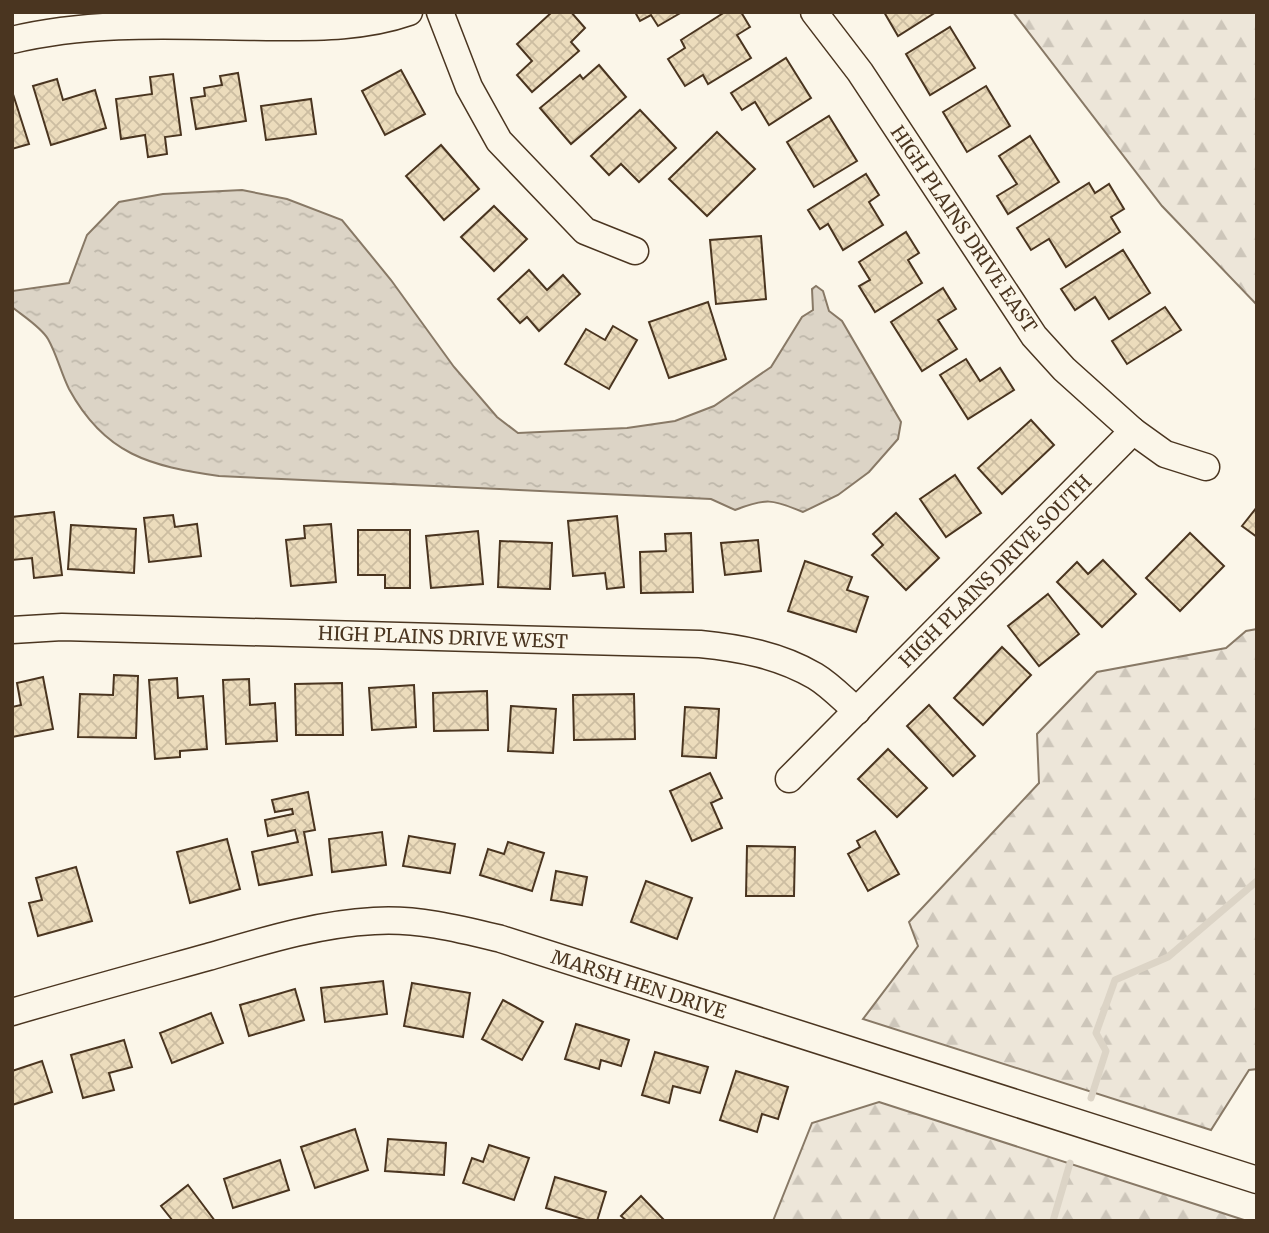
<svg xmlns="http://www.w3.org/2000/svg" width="1269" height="1233" viewBox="0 0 1269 1233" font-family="Merriweather,serif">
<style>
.forest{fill:url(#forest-firs);stroke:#887966;stroke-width:2}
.water{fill:url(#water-ripples);stroke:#887966;stroke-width:2}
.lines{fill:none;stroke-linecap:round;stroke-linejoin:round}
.stream{stroke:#dcd4c6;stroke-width:7}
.building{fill:url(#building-cross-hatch);stroke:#4a3520;stroke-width:2}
.minor-casing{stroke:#4a3520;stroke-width:29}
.minor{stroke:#fbf6e9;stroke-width:26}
.labels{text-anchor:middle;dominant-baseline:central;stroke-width:5;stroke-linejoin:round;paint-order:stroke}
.street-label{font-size:19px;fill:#4a3520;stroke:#fbf6e9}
</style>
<defs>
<pattern id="forest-firs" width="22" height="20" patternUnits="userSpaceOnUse" patternTransform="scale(1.75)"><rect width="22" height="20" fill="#ede6d9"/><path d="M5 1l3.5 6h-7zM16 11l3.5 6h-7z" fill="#cdc6ba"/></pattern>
<pattern id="water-ripples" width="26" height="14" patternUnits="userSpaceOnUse" patternTransform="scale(1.75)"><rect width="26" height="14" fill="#dcd4c6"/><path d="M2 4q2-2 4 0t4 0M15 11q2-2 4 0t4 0" fill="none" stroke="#beb7aa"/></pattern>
<pattern id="building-cross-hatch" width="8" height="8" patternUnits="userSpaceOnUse" patternTransform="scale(1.75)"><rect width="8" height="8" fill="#ecdcbc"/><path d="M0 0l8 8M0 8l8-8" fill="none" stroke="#ccbda1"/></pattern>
</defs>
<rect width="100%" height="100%" fill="#fbf6e9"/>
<!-- forest -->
<g class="forest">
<path d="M1013 12H1257V305L1162 206Z"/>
<path d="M1257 629V1069L1249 1070 1211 1130 863 1019 918 946 909 922 1039 783 1037 734 1097 672 1226 648 1246 631Z"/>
<path d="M879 1102 1198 1205 1247 1221H773L812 1123Z"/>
</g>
<!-- water -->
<path class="water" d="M242 190 287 199 342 220 391 280 454 367 497 417 518 433 627 428 675 421 714 406 771 367 802 317 813 310 812 289 816 286 823 291 829 311 842 321 901 422 898 439 869 472 838 495 803 512C772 499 766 498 735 510L711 499 219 476C150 466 105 455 69 389 61 373 57 355 48 339 41 327 23 316 12 307V291L69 283 87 235 119 202 163 194Z"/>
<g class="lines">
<!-- stream -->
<g class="stream">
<path d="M1091 1098 1106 1051 1096 1033 1115 980 1168 957 1257 881"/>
<path d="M1053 1221 1070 1163"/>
</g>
</g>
<!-- building -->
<g class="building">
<path d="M552 12H571L585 28 571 42 579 51 532 92 517 75 532 61 517 44Z"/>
<path d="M635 12H682L658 26 651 15 640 21Z"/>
<path d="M725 12H741L750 27 737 35 751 58 708 84 703 75 685 86 668 59 685 48 681 40Z"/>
<path d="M884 12H936L898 36Z"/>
<path d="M950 27 975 68 930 95 906 54Z"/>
<path d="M786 58 811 98 769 125 755 102 742 110 731 93Z"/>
<path d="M599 65 626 97 571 144 540 108 580 75 583 79Z"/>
<path d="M401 70 425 114 385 135 362 91Z"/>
<path d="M238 73 246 121 196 129 191 98 205 96 204 88 222 85 220 76Z"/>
<path d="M173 74 181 135 165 137 167 154 148 157 145 135 121 139 116 99 152 94 150 77Z"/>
<path d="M57 79 63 100 95 90 106 128 51 145 33 86Z"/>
<path d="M986 86 1010 126 967 152 943 112Z"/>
<path d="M12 91 29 144 12 149Z"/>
<path d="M311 99 316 134 266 140 261 106Z"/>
<path d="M640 110 676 148 639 182 621 164 609 175 591 156Z"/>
<path d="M829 116 857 161 814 187 787 142Z"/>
<path d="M717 132 755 169 707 216 669 179Z"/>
<path d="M1030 136 1059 182 1008 214 997 196 1017 184 999 156Z"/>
<path d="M441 145 479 189 444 220 406 176Z"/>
<path d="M866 174 879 195 869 202 883 225 843 250 828 224 820 229 808 210Z"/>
<path d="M1089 183 1095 193 1109 184 1124 209 1111 217 1120 232 1066 267 1049 239 1031 250 1017 228Z"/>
<path d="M494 206 527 239 494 271 461 237Z"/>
<path d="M906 232 919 253 908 260 922 283 875 312 859 286 870 280 859 262Z"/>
<path d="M761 236 766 299 716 304 710 240Z"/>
<path d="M1123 250 1150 293 1109 319 1095 297 1075 310 1061 289Z"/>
<path d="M529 270 547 290 563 275 580 294 539 331 527 317 520 323 498 299Z"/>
<path d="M943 288 956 309 938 320 957 349 922 371 891 322Z"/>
<path d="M708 302 726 359 669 378 649 322Z"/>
<path d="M1165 307 1181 330 1127 364 1112 341Z"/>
<path d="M613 326 637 340 609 389 565 364 586 329 605 340Z"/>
<path d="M966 359 980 381 1000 368 1014 390 968 419 940 375Z"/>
<path d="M1031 420 1054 445 1002 494 978 468Z"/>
<path d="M955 475 981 513 946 537 920 499Z"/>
<path d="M1257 507V537L1242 526Z"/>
<path d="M54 512 62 575 34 578 32 558 12 560V517Z"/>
<path d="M896 513 939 558 906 590 872 555 883 545 873 534Z"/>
<path d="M173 515 175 527 197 524 201 556 149 562 144 518Z"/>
<path d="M617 516 624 587 607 589 605 573 573 576 568 521Z"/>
<path d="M331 524 336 582 291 586 286 540 305 538 304 526Z"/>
<path d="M71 525 136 529 134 573 68 569Z"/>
<path d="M358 530H410V588H385V575H358Z"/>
<path d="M478 531 483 584 431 588 426 536Z"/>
<path d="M691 533 693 592 641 593 640 552 666 551 665 534Z"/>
<path d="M1190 533 1224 566 1180 611 1146 578Z"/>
<path d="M758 540 761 571 725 575 721 543Z"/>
<path d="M500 541 552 543 550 589 498 587Z"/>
<path d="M1103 560 1136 594 1102 627 1057 582 1077 562 1088 574Z"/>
<path d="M805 561 852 577 847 590 868 597 856 632 788 611Z"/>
<path d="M1048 594 1079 634 1039 666 1008 626Z"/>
<path d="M1002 647 1031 675 983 725 954 698Z"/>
<path d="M114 675 138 676 136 738 78 737 80 694 113 695Z"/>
<path d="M43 677 53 729 12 737V707L21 705 17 683Z"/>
<path d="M177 678 178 698 203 696 207 749 180 751V757L155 759 149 680Z"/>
<path d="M249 679 250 705 275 703 277 741 226 744 223 680Z"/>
<path d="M342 683 343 735H296L295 684Z"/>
<path d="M414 685 416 727 372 730 369 688Z"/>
<path d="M487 691 488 730 434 731 433 693Z"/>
<path d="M634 694 635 739 574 740 573 695Z"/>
<path d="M929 705 975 756 953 776 907 726Z"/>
<path d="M511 706 556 709 553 753 508 751Z"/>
<path d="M685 707 719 709 716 758 682 756Z"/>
<path d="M888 749 927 788 897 817 858 779Z"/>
<path d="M710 773 722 798 711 803 722 828 692 841 670 791Z"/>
<path d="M308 792 315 830 304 832 312 875 259 885 252 852 298 842 295 830 268 836 265 820 293 814 292 809 275 812 272 800Z"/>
<path d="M875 831 899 874 868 891 848 854 860 847 857 841Z"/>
<path d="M382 832 386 865 332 872 329 839Z"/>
<path d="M409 836 455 844 450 873 403 866Z"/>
<path d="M227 839 240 889 190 903 177 852Z"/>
<path d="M508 842 544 853 532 891 480 875 488 849 504 854Z"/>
<path d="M747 846 795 847 794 896H746Z"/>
<path d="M76 867 92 921 38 936 29 903 42 900 36 878Z"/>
<path d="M556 871 587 877 582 905 551 900Z"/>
<path d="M646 881 692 898 677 939 631 922Z"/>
<path d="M383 981 387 1014 325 1022 321 988Z"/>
<path d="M412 983 470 993 463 1037 404 1026Z"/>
<path d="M295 989 304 1020 249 1036 240 1005Z"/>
<path d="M503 1000 543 1022 522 1060 482 1039Z"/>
<path d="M211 1013 223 1043 172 1063 160 1033Z"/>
<path d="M576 1024 629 1040 621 1066 601 1060 599 1069 565 1059Z"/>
<path d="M124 1040 132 1067 109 1073 114 1090 83 1098 71 1055Z"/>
<path d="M655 1052 708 1067 700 1093 673 1086 669 1103 642 1095Z"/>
<path d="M42 1061 52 1092 12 1105V1071Z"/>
<path d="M736 1071 788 1087 778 1119 762 1114 757 1132 720 1120Z"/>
<path d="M355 1129 368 1170 315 1188 301 1147Z"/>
<path d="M388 1139 446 1143 444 1175 385 1171Z"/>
<path d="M489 1145 529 1158 514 1200 463 1183 472 1158 483 1162Z"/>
<path d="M280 1160 289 1190 233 1208 224 1179Z"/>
<path d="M555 1177 606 1192 597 1221H589L546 1208Z"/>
<path d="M188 1185 215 1221H173L161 1206Z"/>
<path d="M641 1196 665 1221H627L621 1216Z"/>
</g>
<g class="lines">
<!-- minor casing -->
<g class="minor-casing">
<g id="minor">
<path d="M440 12 469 87 499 141 585 231 635 251"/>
<path d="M814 12 860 72 1034 336 1064 369 1133 431 1165 454 1206 467"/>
<path d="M12 40C95 20 182 26 267 27 315 27 363 28 409 12"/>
<path d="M12 630 62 627 700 644C740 648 779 655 815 676 830 685 843 699 857 711"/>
<path d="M789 779 1133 431"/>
<path d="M12 1012C77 993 143 975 208 957 263 941 317 924 374 921 417 918 460 929 501 939L1257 1180"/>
</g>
</g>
<!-- minor -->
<use href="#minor" class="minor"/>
</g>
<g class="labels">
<!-- street labels -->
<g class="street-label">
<text transform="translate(964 229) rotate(56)">HIGH PLAINS DRIVE EAST</text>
<text transform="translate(995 571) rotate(-45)">HIGH PLAINS DRIVE SOUTH</text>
<text transform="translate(443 637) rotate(2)">HIGH PLAINS DRIVE WEST</text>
<text transform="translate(639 984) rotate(18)">MARSH HEN DRIVE</text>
</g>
</g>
<!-- border -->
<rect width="1269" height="1233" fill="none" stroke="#4a3520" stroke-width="28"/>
</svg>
